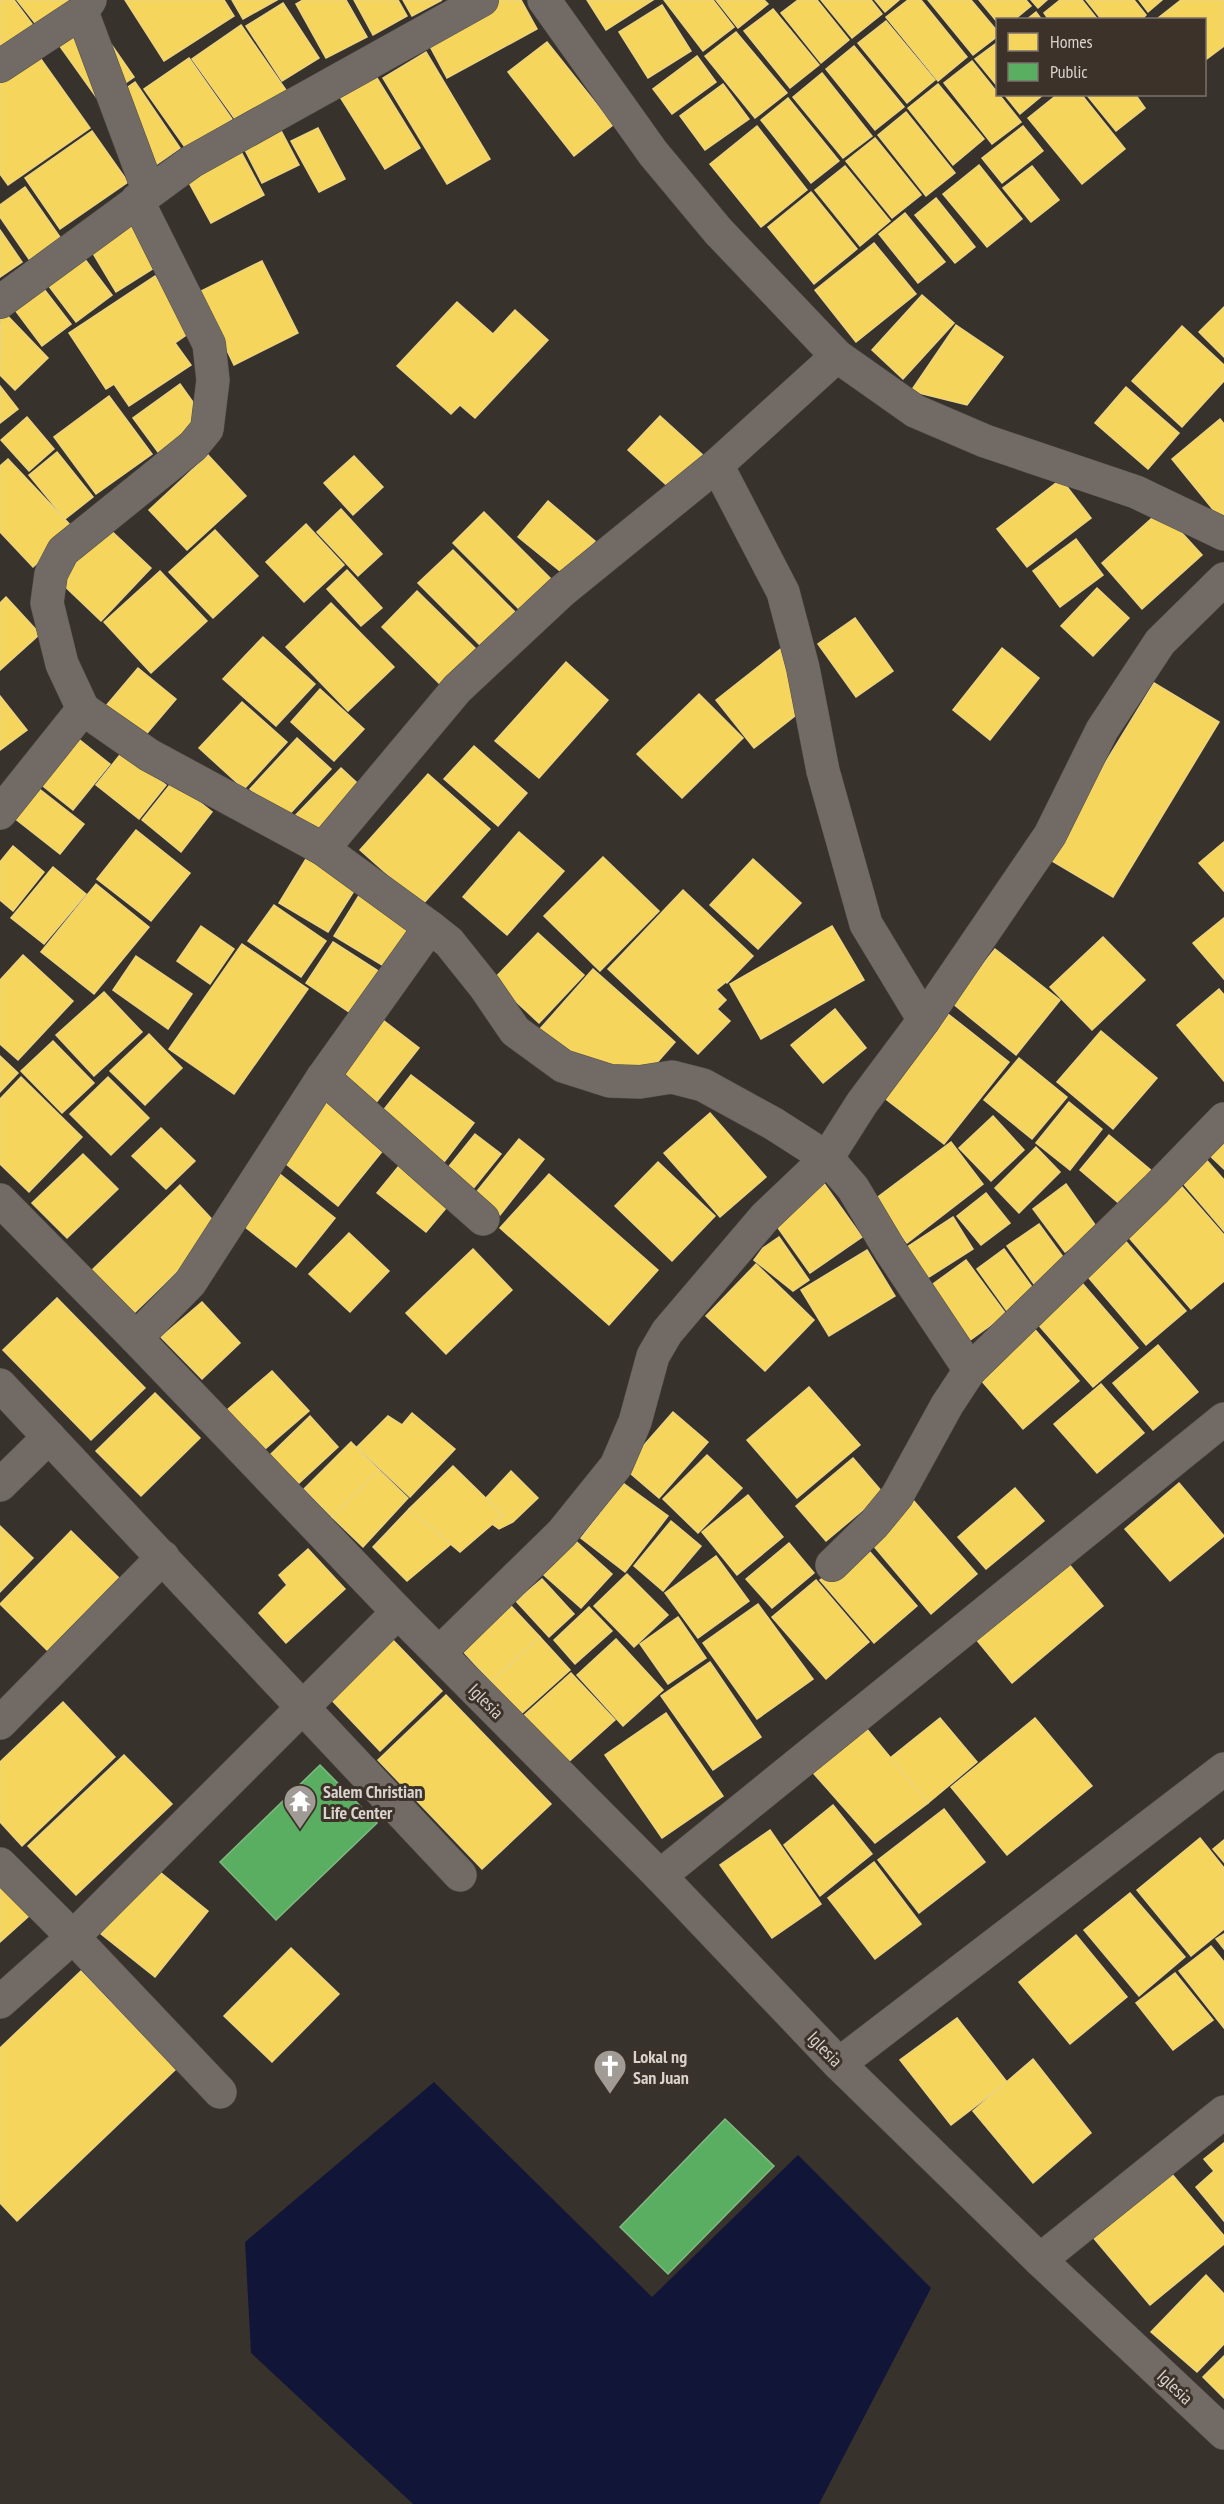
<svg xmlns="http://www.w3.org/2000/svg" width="1224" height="2504" viewBox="0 0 1224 2504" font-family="'PT Sans Narrow',sans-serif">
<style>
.water{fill:#111638}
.homes{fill:#f6d55c;stroke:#edd47e;stroke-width:1.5}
.public{fill:#5aae61;stroke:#80b981;stroke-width:1.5}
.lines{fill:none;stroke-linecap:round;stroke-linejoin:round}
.minor-casing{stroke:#544f4b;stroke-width:34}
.minor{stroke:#726b65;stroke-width:33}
.labels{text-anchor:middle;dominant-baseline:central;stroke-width:6;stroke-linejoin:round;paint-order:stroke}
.street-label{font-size:18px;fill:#d9d3cd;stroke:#3c3229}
.poi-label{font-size:18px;font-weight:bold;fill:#d9d3cd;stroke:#3c3229;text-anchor:start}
</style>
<rect width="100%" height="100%" fill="#38322d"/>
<!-- water -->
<path class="water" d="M434 2082 652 2297 798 2155 931 2288 819 2504H413L251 2353 245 2242Z"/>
<!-- homes -->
<g class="homes">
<path d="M0 0H14L38 32 0 47Z"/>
<path d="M17 0H75L39 28Z"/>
<path d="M125 0H224L234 16 164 61Z"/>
<path d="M232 0H277L243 19Z"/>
<path d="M303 0H346L367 37 326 58 296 4Z"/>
<path d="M354 0H398L407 16 373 35Z"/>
<path d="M403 0H442L412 16Z"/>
<path d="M462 0H521L537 29 447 78 418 24Z"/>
<path d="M587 0H653L606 30Z"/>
<path d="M664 0H713L734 27 703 51Z"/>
<path d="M716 0H764L768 4 738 28Z"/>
<path d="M798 0H817L849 40 821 63 781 13Z"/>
<path d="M821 0H871L882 14 852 38Z"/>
<path d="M875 0H899L885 12Z"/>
<path d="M908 0H921L967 57 938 81 886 17Z"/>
<path d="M928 0H971L998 32V36L973 55Z"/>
<path d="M979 0H1026L1031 6 1014 20H998V23Z"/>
<path d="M1031 0H1047L1038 8Z"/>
<path d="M1060 0H1082L1098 20H1049L1044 13Z"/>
<path d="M1086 0H1134L1146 15 1141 20H1102Z"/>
<path d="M1139 0H1162L1148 12Z"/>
<path d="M1181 0H1224V46L1204 61V20L1158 18Z"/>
<path d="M283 3 319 58 282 81 246 26Z"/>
<path d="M662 5 691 51 648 78 619 32Z"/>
<path d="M773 9 819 65 790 88 744 31Z"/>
<path d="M1036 12 1042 20H1026Z"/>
<path d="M95 21 134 77 99 101 59 45Z"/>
<path d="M886 21 935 80 907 103 858 43Z"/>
<path d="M241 25 288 93 240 126 192 59Z"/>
<path d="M736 32 787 93 755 118 705 56Z"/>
<path d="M547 42 613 125 574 156 508 72Z"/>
<path d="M998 42V87L975 59Z"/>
<path d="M854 46 904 107 875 130 826 69Z"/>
<path d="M426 52 490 159 447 184 383 78Z"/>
<path d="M38 55 90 128 8 185 0 174V82Z"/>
<path d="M697 56 716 82 672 114 653 89Z"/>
<path d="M189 58 232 119 187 150 144 89Z"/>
<path d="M972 61 1021 122 992 144 944 83Z"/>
<path d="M372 70 420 148 385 169 337 92Z"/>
<path d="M822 73 872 136 843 158 793 97Z"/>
<path d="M135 82 180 148 147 171 101 106Z"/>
<path d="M723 84 749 119 705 150 680 116Z"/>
<path d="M938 84 984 139 953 165 908 108Z"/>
<path d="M1004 94H1044L1020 114Z"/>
<path d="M1058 94H1081L1125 149 1082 184 1028 118Z"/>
<path d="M1086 94H1135L1145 108 1116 131Z"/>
<path d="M788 98 839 161 811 183 761 120Z"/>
<path d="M906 112 955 173 926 196 878 135Z"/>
<path d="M276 121 299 165 262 183 240 140Z"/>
<path d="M757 126 807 190 761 227 710 164Z"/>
<path d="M1023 126 1043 151 1002 183 982 158Z"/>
<path d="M318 128 345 179 319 192 291 141Z"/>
<path d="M92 131 128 182 60 229 25 178Z"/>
<path d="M875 138 921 195 892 218 846 161Z"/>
<path d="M239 148 264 195 211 223 186 177Z"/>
<path d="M979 165 1022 219 987 247 943 194Z"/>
<path d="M845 166 890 221 860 246 815 190Z"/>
<path d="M1032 166 1059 200 1031 222 1003 188Z"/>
<path d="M25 187 62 240 31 262 0 217V205Z"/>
<path d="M811 192 857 249 814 284 768 227Z"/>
<path d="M936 198 975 247 955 263 915 215Z"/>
<path d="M905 213 945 262 918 283 879 234Z"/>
<path d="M133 217 162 263 116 292 88 245Z"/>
<path d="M0 230 22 262 0 277Z"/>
<path d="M874 243 916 294 856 342 815 290Z"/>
<path d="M81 254 112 295 76 322 45 281Z"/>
<path d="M262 261 298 333 234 365 199 292Z"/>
<path d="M155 276 192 331 175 343 191 365 129 406 114 384 106 389 69 333Z"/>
<path d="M37 280 71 324 42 346 9 302Z"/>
<path d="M922 295 954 323 903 379 872 350Z"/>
<path d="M457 302 493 334 515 310 548 340 475 418 460 405 451 414 397 366Z"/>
<path d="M1224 307V357L1199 332Z"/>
<path d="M1 309 48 358 15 390 0 375Z"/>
<path d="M956 325 1003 357 967 405 911 391Z"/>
<path d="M1182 326 1224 365V381L1182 427 1132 381Z"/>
<path d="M180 384 205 419 158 452 133 418Z"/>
<path d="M0 386 18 409 0 423Z"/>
<path d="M1126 387 1179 433 1148 469 1095 423Z"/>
<path d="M109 396 152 454 96 494 54 437Z"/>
<path d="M660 416 705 457 673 491 628 450Z"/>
<path d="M27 417 54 449 29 471 1 440Z"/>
<path d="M1220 419 1224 424V514L1220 518 1172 459Z"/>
<path d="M57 452 93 497 65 519 29 475Z"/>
<path d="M208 455 246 496 187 550 149 510Z"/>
<path d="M354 456 383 487 353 515 324 483Z"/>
<path d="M8 459 74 529 33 567 0 532V466Z"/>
<path d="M1061 479 1091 518 1027 567 997 529Z"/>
<path d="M548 501 595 541 565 575 518 537Z"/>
<path d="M341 509 382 554 358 576 317 532Z"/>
<path d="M1161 510 1202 555 1142 609 1102 563Z"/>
<path d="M484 512 555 583 524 614 453 543Z"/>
<path d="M306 524 344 565 304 602 266 562Z"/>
<path d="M105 525 151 568 101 621 54 576Z"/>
<path d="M215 530 258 576 213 618 169 572Z"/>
<path d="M1076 539 1103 575 1060 607 1033 571Z"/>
<path d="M453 550 516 613 482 647 418 583Z"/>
<path d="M347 570 382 608 361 626 327 589Z"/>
<path d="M160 571 207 621 151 673 104 622Z"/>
<path d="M1097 588 1129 618 1093 656 1061 626Z"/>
<path d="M417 591 483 656 447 691 382 627Z"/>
<path d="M6 597 40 634 0 670V603Z"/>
<path d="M331 603 394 667 348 711 286 647Z"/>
<path d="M855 618 893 671 856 697 818 644Z"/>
<path d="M263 637 315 684 276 726 223 679Z"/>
<path d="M792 640 800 712 754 748 716 700Z"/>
<path d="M1002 648 1039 678 990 740 953 710Z"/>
<path d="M566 662 608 700 539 778 495 741Z"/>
<path d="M138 668 176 699 137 745 100 713Z"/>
<path d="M1154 683 1219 722 1113 897 1047 858Z"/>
<path d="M320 689 364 729 334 761 291 722Z"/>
<path d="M699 694 743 738 682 798 637 754Z"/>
<path d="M0 696 27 730 0 750Z"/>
<path d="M242 702 287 742 244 789 199 748Z"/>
<path d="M71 733 110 764 73 810 34 779Z"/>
<path d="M297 738 331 769 284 820 250 789Z"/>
<path d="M474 746 527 793 498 826 444 779Z"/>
<path d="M123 751 166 785 139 819 96 785Z"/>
<path d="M341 768 368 793 322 843 293 818Z"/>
<path d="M428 774 490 829 422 905 360 850Z"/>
<path d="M173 781 212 812 181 852 142 820Z"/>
<path d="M33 784 84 824 60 854 9 814Z"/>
<path d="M136 830 190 873 151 921 97 879Z"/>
<path d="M519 832 564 871 507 935 463 897Z"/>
<path d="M1224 842V891L1199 863Z"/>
<path d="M13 846 44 872 13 911 0 900V862Z"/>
<path d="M309 854 359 883 328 932 279 903Z"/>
<path d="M603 857 659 911 600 971 544 916Z"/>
<path d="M753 859 801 903 758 949 710 905Z"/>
<path d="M53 867 86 894 44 944 11 918Z"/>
<path d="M96 884 149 927 94 994 41 952Z"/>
<path d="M363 889 416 921 387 968 334 936Z"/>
<path d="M683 890 753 956 727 983 726 982 716 990 726 1000 717 1009 730 1021 698 1054 608 969Z"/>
<path d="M274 905 326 941 301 977 248 941Z"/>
<path d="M1224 918V979L1193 943Z"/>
<path d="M201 926 234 949 210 984 177 961Z"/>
<path d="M832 926 864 980 761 1039 730 984Z"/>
<path d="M538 933 584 975 539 1023 493 980Z"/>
<path d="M1103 937 1145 980 1092 1030 1050 987Z"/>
<path d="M333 942 383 974 355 1016 306 983Z"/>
<path d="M242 944 308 989 234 1094 169 1049Z"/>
<path d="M995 949 1060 1000 1016 1055 952 1003Z"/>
<path d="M23 955 73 1001 18 1060 0 1044V980Z"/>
<path d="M136 956 192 994 168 1029 113 990Z"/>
<path d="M593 969 675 1042 647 1074 605 1076 540 1029Z"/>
<path d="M1219 989 1224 995V1081L1177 1025Z"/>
<path d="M104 992 142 1032 94 1076 56 1035Z"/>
<path d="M835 1009 866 1048 823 1083 791 1045Z"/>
<path d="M948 1014 1009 1062 944 1144 882 1096Z"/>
<path d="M379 1017 419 1048 371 1109 332 1079Z"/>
<path d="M1101 1031 1157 1078 1113 1129 1057 1082Z"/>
<path d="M149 1034 182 1068 145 1105 110 1071Z"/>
<path d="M53 1041 94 1083 62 1113 21 1071Z"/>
<path d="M0 1056 18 1073 0 1092Z"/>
<path d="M1019 1058 1067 1097 1032 1139 984 1100Z"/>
<path d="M411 1075 474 1123 441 1166 378 1117Z"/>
<path d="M21 1077 82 1137 29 1192 0 1164V1099Z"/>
<path d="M108 1077 149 1118 111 1155 70 1114Z"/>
<path d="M323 1092 388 1144 338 1206 280 1159Z"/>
<path d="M1069 1102 1102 1129 1070 1170 1036 1143Z"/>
<path d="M710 1113 766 1177 720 1217 664 1153Z"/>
<path d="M993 1116 1024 1150 991 1181 959 1148Z"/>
<path d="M161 1128 195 1161 166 1189 132 1156Z"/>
<path d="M1224 1131V1169L1205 1151Z"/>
<path d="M475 1134 501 1154 472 1190 447 1169Z"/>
<path d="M1109 1135 1152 1171 1122 1206 1080 1170Z"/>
<path d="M519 1139 544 1159 500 1215 474 1195Z"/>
<path d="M951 1142 983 1184 907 1243 874 1200Z"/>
<path d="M1036 1147 1060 1172 1019 1213 995 1188Z"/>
<path d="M83 1154 118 1189 67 1238 32 1203Z"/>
<path d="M1202 1155 1224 1180V1231L1177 1176Z"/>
<path d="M407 1156 456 1196 426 1232 377 1193Z"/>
<path d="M658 1162 715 1216 672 1261 615 1206Z"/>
<path d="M271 1167 335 1218 296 1267 231 1216Z"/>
<path d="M549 1174 658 1270 609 1325 500 1228Z"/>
<path d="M1175 1179 1224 1235V1281L1191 1309 1119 1226Z"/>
<path d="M823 1182 862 1237 810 1273 771 1218Z"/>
<path d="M1066 1184 1098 1229 1065 1252 1033 1209Z"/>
<path d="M180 1185 221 1229 132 1315 90 1272Z"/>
<path d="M986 1193 1010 1223 981 1245 957 1216Z"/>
<path d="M953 1217 973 1249 918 1284 898 1253Z"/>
<path d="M1039 1224 1066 1261 1034 1284 1007 1246Z"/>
<path d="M349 1233 389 1271 350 1312 309 1274Z"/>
<path d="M779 1237 809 1280 793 1291 754 1260 763 1248Z"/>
<path d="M1122 1237 1186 1311 1146 1345 1083 1271Z"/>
<path d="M473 1249 512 1290 446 1354 406 1313Z"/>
<path d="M1004 1249 1035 1291 1007 1311 977 1269Z"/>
<path d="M867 1250 895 1296 829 1336 801 1290Z"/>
<path d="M966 1260 1006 1314 962 1346 922 1292Z"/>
<path d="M756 1264 814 1320 765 1371 706 1316Z"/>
<path d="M1082 1283 1138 1348 1093 1387 1036 1322Z"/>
<path d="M57 1298 145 1388 91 1440 3 1350Z"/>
<path d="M202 1302 240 1343 202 1379 161 1337Z"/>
<path d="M1031 1325 1079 1381 1023 1429 975 1373Z"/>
<path d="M1158 1345 1198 1392 1153 1430 1113 1383Z"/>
<path d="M272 1371 309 1411 265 1449 227 1410Z"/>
<path d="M1101 1384 1144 1433 1097 1473 1054 1424Z"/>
<path d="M809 1387 860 1445 797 1498 747 1440Z"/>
<path d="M155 1393 200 1438 141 1496 96 1451Z"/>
<path d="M673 1412 708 1442 659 1498 624 1468Z"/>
<path d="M412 1413 455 1449 410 1497 357 1447 388 1416 402 1425Z"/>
<path d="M310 1416 338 1447 298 1484 270 1455Z"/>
<path d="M351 1442 379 1470 332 1517 304 1489Z"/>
<path d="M707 1455 742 1488 698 1533 663 1499Z"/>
<path d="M853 1458 883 1493 826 1541 796 1506Z"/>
<path d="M453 1466 503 1515 460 1552 409 1509Z"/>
<path d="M379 1470 408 1498 363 1547 332 1517Z"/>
<path d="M511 1471 538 1498 513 1522 499 1529 492 1524 503 1515 486 1498Z"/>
<path d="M623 1483 668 1516 625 1572 581 1538Z"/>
<path d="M1179 1483 1224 1536 1170 1581 1125 1529Z"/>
<path d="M1015 1488 1044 1521 986 1569 958 1537Z"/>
<path d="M748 1495 783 1537 737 1575 702 1532Z"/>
<path d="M913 1500 977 1574 931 1614 867 1538Z"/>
<path d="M409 1509 451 1544 407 1581 373 1547Z"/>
<path d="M671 1521 701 1546 663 1591 634 1566Z"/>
<path d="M0 1526 33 1558 0 1592Z"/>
<path d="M71 1531 121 1580 49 1652 0 1604Z"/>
<path d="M568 1534 612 1574 581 1608 536 1568Z"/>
<path d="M789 1543 814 1573 772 1608 746 1579Z"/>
<path d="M863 1544 917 1606 874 1643 820 1580Z"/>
<path d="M308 1549 345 1589 286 1643 259 1613 287 1585 279 1575Z"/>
<path d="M716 1556 749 1601 698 1638 665 1593Z"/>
<path d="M1068 1563 1103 1606 1012 1683 976 1639Z"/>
<path d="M627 1574 668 1615 634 1647 594 1606Z"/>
<path d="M542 1579 574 1614 549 1637 516 1601Z"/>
<path d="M816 1580 869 1642 826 1679 772 1617Z"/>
<path d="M758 1604 813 1679 757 1719 703 1643Z"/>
<path d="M511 1606 540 1637 491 1682 462 1650Z"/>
<path d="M589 1607 612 1631 575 1664 554 1640Z"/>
<path d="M678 1617 706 1658 668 1684 640 1644Z"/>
<path d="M389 1636 442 1691 380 1751 327 1695Z"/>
<path d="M540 1637 570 1670 521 1714 491 1682Z"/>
<path d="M616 1639 663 1690 623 1726 577 1675Z"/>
<path d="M710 1662 761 1737 713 1770 661 1696Z"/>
<path d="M571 1673 615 1720 565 1765 521 1718Z"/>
<path d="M446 1695 551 1804 482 1869 378 1760Z"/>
<path d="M63 1702 115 1757 22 1846 0 1822V1762Z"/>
<path d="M666 1713 723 1796 662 1838 605 1755Z"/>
<path d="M940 1718 977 1762 928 1803 890 1758Z"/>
<path d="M1035 1718 1092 1786 1007 1855 951 1787Z"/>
<path d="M861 1722 928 1803 875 1843 808 1767Z"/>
<path d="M124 1755 172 1804 76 1895 28 1846Z"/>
<path d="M833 1805 872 1854 820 1896 784 1845Z"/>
<path d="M944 1809 985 1862 919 1913 878 1860Z"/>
<path d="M770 1830 821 1904 772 1938 720 1865Z"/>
<path d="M1200 1838 1224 1868V1929L1191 1956 1137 1890Z"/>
<path d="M1224 1840V1862L1213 1849Z"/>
<path d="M874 1862 921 1924 875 1959 828 1898Z"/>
<path d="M155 1868 208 1911 155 1977 101 1934Z"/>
<path d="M0 1884 29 1916 0 1942Z"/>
<path d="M1130 1893 1185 1957 1139 1996 1084 1930Z"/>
<path d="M1224 1934V1949L1216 1939Z"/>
<path d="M1076 1935 1127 1997 1070 2044 1019 1982Z"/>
<path d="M1211 1946 1224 1962V2028L1179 1971Z"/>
<path d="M291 1948 339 1994 272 2062 224 2016Z"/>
<path d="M81 1971 176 2069 17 2221 0 2203V2048Z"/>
<path d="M1175 1973 1213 2020 1173 2050 1136 2003Z"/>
<path d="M957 2018 1007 2082 951 2125 900 2060Z"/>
<path d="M1033 2059 1091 2133 1033 2183 973 2111Z"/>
<path d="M1224 2143V2221L1196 2187 1214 2171 1204 2159Z"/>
<path d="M1165 2166 1224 2236V2244L1150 2305 1087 2230Z"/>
<path d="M1206 2275 1224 2294V2344L1197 2372 1151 2332Z"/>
<path d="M1224 2356V2398L1203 2377Z"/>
</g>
<!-- public -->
<g class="public">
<path d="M320 1765 377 1823 276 1920 220 1862Z"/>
<path d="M725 2119 774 2166 668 2274 620 2227Z"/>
</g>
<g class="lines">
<!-- minor casing -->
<g class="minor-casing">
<g id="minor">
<path d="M544 0 653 153 718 231 837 356 915 411 985 441 1136 492 1224 534"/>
<path d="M82 12 149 192"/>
<path d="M0 66 82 12 90 0"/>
<path d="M0 302 191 162 482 0"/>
<path d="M717 465 783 592 803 668 823 771 866 924 924 1020"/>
<path d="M83 709 149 755 323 849 430 927 323 1077 190 1283 136 1338"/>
<path d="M0 813 83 709 62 664 47 603 51 574 63 551 193 446 207 429 213 380 209 344 137 200"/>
<path d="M323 849 457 689 562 591 717 465 837 356"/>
<path d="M430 927 449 942 485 987 515 1031 563 1066 610 1081 640 1082 672 1077 703 1085 774 1124 827 1158 853 1188 890 1250 970 1370"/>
<path d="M323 1077 483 1219"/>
<path d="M0 1200 136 1338 398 1612 660 1876 839 2064 1040 2260 1224 2433"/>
<path d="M0 1385 460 1875"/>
<path d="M0 1485 49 1437"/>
<path d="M832 1565 874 1524 897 1496 947 1405 970 1370 1156 1189 1224 1119"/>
<path d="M439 1653 562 1533 616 1466 635 1422 653 1356 667 1332 765 1217 827 1158 862 1103 924 1020 1050 835 1102 730 1160 642 1224 579"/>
<path d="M0 1723 163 1557"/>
<path d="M0 1864 73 1937 220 2092"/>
<path d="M660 1876 1224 1419"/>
<path d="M0 2002 73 1937 398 1612"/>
<path d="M839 2064 1224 1769"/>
<path d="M1040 2260 1224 2112"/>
</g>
</g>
<!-- minor -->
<use href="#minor" class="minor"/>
</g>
<!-- icons -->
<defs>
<g id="temple-pin" transform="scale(1.725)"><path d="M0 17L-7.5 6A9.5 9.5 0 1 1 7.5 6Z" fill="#a19b95" stroke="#3c3229"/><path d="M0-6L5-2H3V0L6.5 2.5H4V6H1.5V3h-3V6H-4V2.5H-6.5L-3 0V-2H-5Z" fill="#fff"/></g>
<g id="church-pin" transform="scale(1.725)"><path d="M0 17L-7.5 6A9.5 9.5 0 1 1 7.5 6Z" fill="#a19b95" stroke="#3c3229"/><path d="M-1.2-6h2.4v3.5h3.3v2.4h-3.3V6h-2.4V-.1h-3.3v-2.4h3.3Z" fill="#fff"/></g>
</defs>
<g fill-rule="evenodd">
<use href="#temple-pin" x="300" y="1801"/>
<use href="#church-pin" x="610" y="2066"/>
</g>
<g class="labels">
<!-- street labels -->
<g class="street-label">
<text transform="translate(486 1701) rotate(45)">Iglesia</text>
<text transform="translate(825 2049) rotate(46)">Iglesia</text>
<text transform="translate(1175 2387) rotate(43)">Iglesia</text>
</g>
<!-- poi labels -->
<g class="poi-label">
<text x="323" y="1791">Salem Christian<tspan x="323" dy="21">Life Center</tspan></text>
<text x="633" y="2056">Lokal ng<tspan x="633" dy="21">San Juan</tspan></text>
</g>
</g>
<!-- legend -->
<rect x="996" y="18" width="210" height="78" fill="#3c3229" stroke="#7b726b" stroke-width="1.5"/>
<rect x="1008" y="33" width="30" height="18" fill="#f6d55c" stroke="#7b726b" stroke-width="1.5"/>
<text x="1050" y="48" font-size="18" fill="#d9d3cd">Homes</text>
<rect x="1008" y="63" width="30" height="18" fill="#5aae61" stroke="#7b726b" stroke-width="1.5"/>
<text x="1050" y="78" font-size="18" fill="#d9d3cd">Public</text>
</svg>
